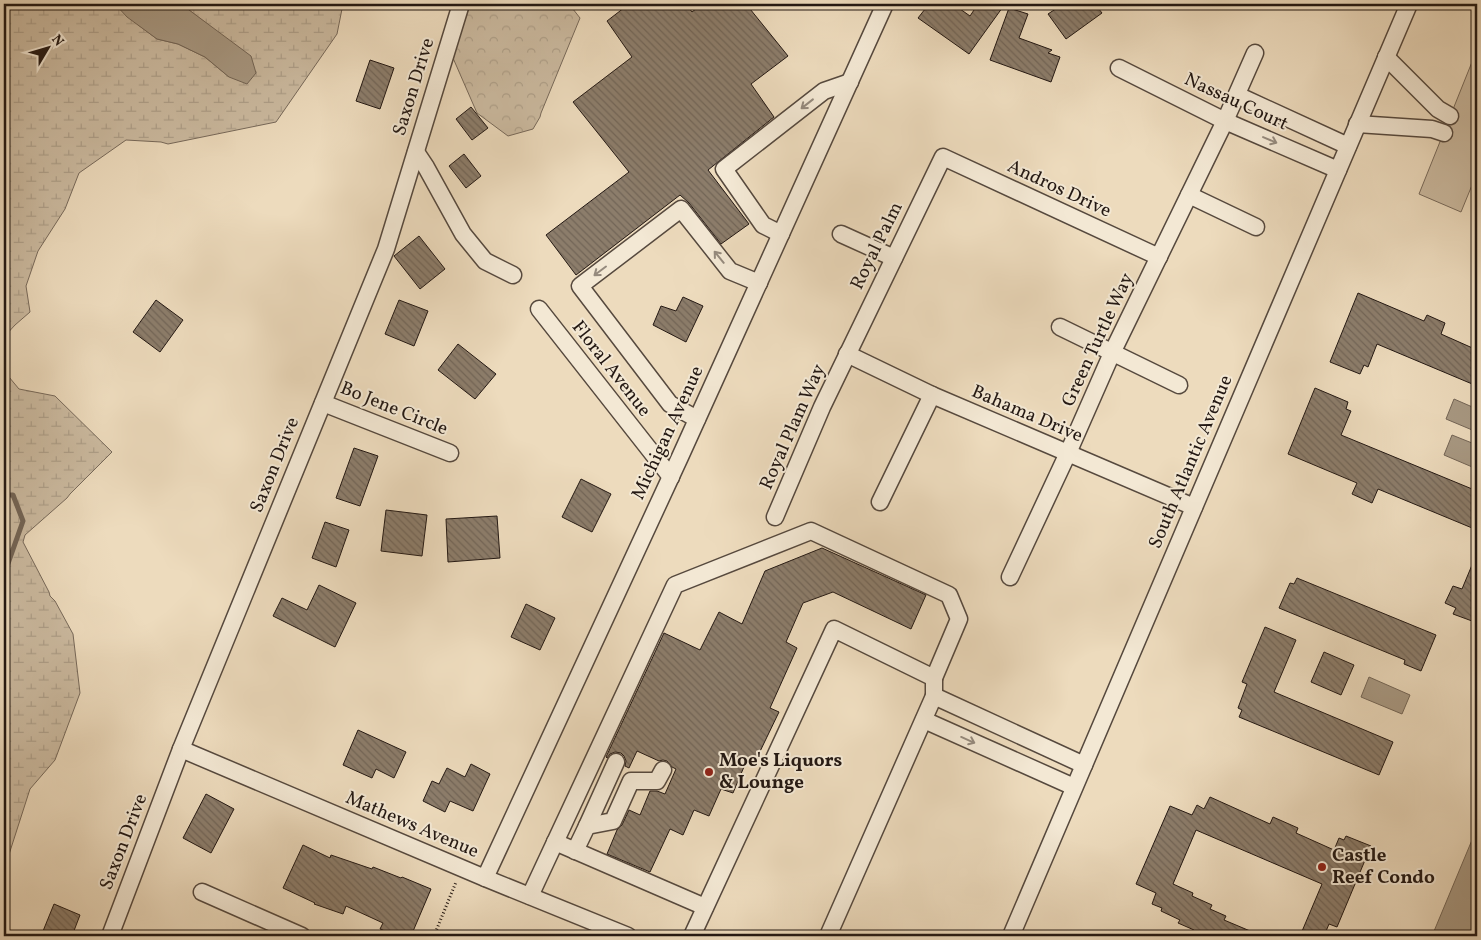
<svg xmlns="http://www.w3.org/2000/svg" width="1481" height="940" viewBox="0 0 1481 940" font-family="Vollkorn,serif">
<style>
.forest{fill:url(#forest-crowns);stroke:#77695a}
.wetland{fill:url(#wetland-marsh);stroke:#77695a}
.garden{fill:#cbbaa0;stroke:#77695a}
.water{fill:#a89983;stroke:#736556}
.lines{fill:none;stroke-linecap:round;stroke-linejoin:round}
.stream{stroke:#736556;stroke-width:5}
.building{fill:url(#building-back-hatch);stroke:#231813}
.minor-casing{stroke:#56493e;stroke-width:19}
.path{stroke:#231813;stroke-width:3;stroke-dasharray:1 2.5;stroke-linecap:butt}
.minor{stroke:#f3e8d4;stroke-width:16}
.oneway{stroke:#958a7d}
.poi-dot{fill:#8f2418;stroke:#f3e8d4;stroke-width:2}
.labels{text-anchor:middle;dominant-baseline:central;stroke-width:4;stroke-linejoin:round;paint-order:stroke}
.street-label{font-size:19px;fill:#231813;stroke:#f3e8d4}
.poi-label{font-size:19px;font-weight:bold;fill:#231813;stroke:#f3e8d4;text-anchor:start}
</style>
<defs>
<pattern id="forest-crowns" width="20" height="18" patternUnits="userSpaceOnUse" patternTransform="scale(1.25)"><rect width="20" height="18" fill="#cbbaa0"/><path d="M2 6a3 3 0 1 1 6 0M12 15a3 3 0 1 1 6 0" fill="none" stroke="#ae9f89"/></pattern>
<pattern id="wetland-marsh" width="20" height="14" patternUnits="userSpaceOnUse" patternTransform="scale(1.25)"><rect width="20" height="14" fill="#cbbaa0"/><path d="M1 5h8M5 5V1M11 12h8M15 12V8" fill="none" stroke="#ae9f89"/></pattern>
<pattern id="building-back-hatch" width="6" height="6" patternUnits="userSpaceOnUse" patternTransform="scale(1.25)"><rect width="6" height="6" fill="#8c7d6b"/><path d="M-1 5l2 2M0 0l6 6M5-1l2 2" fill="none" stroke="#726557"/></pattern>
</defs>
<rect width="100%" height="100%" fill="#eddbbd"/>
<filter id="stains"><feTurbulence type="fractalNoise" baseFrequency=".004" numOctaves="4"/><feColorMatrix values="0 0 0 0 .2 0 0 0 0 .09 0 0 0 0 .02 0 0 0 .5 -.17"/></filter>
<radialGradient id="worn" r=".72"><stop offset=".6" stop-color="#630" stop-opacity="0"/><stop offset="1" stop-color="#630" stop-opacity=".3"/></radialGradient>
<!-- forest -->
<path class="forest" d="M470 4H569L580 18 541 113 540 117 533 129 508 136 477 113 453 58Z"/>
<!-- wetland -->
<g class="wetland">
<path d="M4 4H148L137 24 157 39 178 44 205 57 229 77 211 27 181 4H343L337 34 276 122 168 144 161 142 126 140 79 173 65 209 38 251 26 286 30 312 15 325 4 337Z"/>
<path d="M4 371 19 389 55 396 112 452 70 494 67 498 25 535 23 542 49 592 50 596 55 601 73 634 80 693 55 760 30 789 4 870Z"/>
</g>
<!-- garden -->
<path class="garden" d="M1472 62 1477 64V173L1461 212 1419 194Z"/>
<!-- water -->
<g class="water">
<path d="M115 4H181L251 56 256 73 247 84 229 77 205 57 178 44 157 39 127 17Z"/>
<path d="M1454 399 1477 409V432L1446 419Z"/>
<path d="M1452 435 1477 445V469L1444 455Z"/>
<path d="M1369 677 1410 695 1402 714 1361 697Z"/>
<path d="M1477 828V936H1432Z"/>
</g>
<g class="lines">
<!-- stream -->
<path class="stream" d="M4 495H13L23 521 4 575"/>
</g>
<!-- building -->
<g class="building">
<path d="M629 4H686L692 12 702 4H746L788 56 751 84 774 117 708 170 749 224 721 244 689 203 680 195 576 275 546 235 629 172 573 102 632 57 607 21Z"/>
<path d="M929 4H953L970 16 978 4H1005L969 54 918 18Z"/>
<path d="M1063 4H1095L1102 13 1066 39 1048 14Z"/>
<path d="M1009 8 1028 14 1019 38 1052 50 1048 53 1060 57 1051 82 990 60Z"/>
<path d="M370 60 394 68 380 109 356 101Z"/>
<path d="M471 107 488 128 472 140 456 119Z"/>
<path d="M464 154 481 176 466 188 449 166Z"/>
<path d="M419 236 445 269 420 289 394 256Z"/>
<path d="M1358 293 1424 321 1427 315 1445 323 1441 334 1477 350V386L1377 344 1368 367 1364 365 1360 374 1330 362Z"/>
<path d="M683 297 703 306 686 342 653 325 661 306 676 311Z"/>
<path d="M156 300 183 320 160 352 133 332Z"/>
<path d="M399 300 428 311 414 346 385 334Z"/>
<path d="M458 344 496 374 475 399 438 370Z"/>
<path d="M1315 388 1348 402 1346 409 1351 411 1341 435 1477 491V530L1378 489 1372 503 1352 494 1357 483 1288 454Z"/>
<path d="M354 448 378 456 360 506 336 498Z"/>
<path d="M581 479 611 494 592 532 562 517Z"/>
<path d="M386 510 427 515 422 556 381 551Z"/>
<path d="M497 516 500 558 448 562 446 519Z"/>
<path d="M325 522 349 530 336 567 312 558Z"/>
<path d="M822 548 926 595 911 629 833 592 803 603 786 642 797 648 770 708 779 712 753 766 746 762 733 793 721 789 709 816 694 810 683 835 670 829 650 872 607 854 617 830 622 825 629 810 640 815 650 791H657L665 794 676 769 672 767 667 761 663 760 659 761 637 751 629 768 625 766 626 761 624 756 621 753 615 752 610 754 607 758 606 757 664 633 700 650 719 612 742 624 765 571Z"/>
<path d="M1477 553V621L1472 619V621L1453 614 1456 608 1445 603 1453 586 1462 589Z"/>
<path d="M1297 578 1436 635 1421 671 1404 664 1405 660 1279 608 1290 583 1294 584Z"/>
<path d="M319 585 356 603 335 647 273 616 282 598 307 610Z"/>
<path d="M526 604 555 618 540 650 511 637Z"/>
<path d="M1265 627 1296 640 1274 692 1393 742 1379 775 1239 717 1242 710 1238 708 1247 684 1242 682Z"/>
<path d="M1324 652 1354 665 1341 695 1311 682Z"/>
<path d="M358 730 406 752 394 778 376 769 372 778 343 765Z"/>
<path d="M471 764 490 774 473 811 450 801 445 812 423 801 432 781 439 784 447 768 465 777Z"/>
<path d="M206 794 234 809 211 853 183 838Z"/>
<path d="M1210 797 1270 824 1273 817 1298 828 1296 833 1334 850 1339 838 1344 840 1346 836 1371 846 1337 927 1329 924 1324 936H1300L1322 884 1196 830 1173 884 1193 893 1192 896 1212 905 1210 909 1226 916 1224 920 1262 936H1192L1194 930 1178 923 1180 920 1161 911 1162 908 1152 904 1156 893 1136 884 1170 806 1192 815 1197 805 1204 809Z"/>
<path d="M303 845 330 858 331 855 372 869 373 867 401 878 402 877 431 889 411 936H397L380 929 383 923 346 906 343 914 314 904 315 903 283 888Z"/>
<path d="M54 904 80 915 72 936H41Z"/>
</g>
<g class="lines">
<!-- minor casing -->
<g class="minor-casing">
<g id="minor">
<path d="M1386 57 1438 109 1450 116"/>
<path d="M1119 68 1225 121 1338 170"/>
<path d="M1237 95 1348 146"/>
<path d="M1357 124 1432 129 1444 133"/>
<path d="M416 152 426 167 463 234 485 261 513 275"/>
<path d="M1189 195 1256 227"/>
<path d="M781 234 763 225 724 169 824 91 850 82"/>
<path d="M841 234 894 258"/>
<path d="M539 309 671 477"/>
<path d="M1060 327 1179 385"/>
<path d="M847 354 932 395 1194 507"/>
<path d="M323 403 450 453"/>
<path d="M697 419 670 404 580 286 681 209 730 271 759 283"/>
<path d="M880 502 932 395"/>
<path d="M775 517 822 407 943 157 1159 257"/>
<path d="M1010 577 1068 453 1112 353 1225 121 1255 53"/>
<path d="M924 720 1074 787"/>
<path d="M181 749 485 878 628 936"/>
<path d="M587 826 616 762"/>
<path d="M555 842 705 907"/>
<path d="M575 851 587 826 613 821 631 781H657L663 770"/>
<path d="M485 878 680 457 885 4"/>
<path d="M202 892 302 936"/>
<path d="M530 896 675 585 811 531 949 595 959 619 934 678"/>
<path d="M110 936 181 749 386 249 461 4"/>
<path d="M692 936 834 629 934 678V696"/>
<path d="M828 936 934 696 1084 765"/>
<path d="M1011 936 1409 4"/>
</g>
</g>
<!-- path -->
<path class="path" d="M434 936 456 882"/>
<!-- minor -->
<use href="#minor" class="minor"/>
</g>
<!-- one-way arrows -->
<defs><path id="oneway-shaft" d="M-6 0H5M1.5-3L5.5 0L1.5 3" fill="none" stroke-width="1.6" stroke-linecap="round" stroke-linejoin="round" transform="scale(1.25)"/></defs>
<g class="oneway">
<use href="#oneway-shaft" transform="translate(807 104) rotate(142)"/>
<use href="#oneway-shaft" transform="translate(1270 140) rotate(23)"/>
<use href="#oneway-shaft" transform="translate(719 257) rotate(-129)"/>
<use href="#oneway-shaft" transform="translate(600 271) rotate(143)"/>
<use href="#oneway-shaft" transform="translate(968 740) rotate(24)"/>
</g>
<!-- markers -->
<g class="poi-dot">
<circle cx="709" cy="772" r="5"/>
<circle cx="1322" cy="867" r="5"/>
</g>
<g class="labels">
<!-- street labels -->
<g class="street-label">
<text transform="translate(414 87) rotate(-73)">Saxon Drive</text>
<text transform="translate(1236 102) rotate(25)">Nassau Court</text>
<text transform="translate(1059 189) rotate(25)">Andros Drive</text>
<text transform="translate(877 246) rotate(-64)">Royal Palm</text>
<text transform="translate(1098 340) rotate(-65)">Green Turtle Way</text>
<text transform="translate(611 369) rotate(52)">Floral Avenue</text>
<text transform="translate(394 409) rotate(22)">Bo Jene Circle</text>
<text transform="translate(1027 414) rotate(23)">Bahama Drive</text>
<text transform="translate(793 427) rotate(-66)">Royal Plam Way</text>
<text transform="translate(668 433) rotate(-65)">Michigan Avenue</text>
<text transform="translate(1191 462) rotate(-67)">South Atlantic Avenue</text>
<text transform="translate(275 465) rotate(-68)">Saxon Drive</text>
<text transform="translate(412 825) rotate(23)">Mathews Avenue</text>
<text transform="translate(124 842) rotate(-69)">Saxon Drive</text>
</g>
<!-- poi labels -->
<g class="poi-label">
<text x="719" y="761">Moe's Liquors<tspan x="719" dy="22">&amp; Lounge</tspan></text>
<text x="1332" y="856">Castle<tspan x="1332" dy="22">Reef Condo</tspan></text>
</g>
</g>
<!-- margin -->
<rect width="1481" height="940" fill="none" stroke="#eddbbd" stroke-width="20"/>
<rect x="5" y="5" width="1471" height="930" fill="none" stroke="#231813" stroke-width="2.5"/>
<rect x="10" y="10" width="1461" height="920" fill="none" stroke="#231813"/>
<!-- north arrow -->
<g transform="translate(48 48) rotate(52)" stroke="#f3e8d4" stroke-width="4" paint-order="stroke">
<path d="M0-4L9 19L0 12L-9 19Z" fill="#231813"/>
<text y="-8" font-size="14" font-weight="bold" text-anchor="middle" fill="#231813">N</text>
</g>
<rect width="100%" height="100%" filter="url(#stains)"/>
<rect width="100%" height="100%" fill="url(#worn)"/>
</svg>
